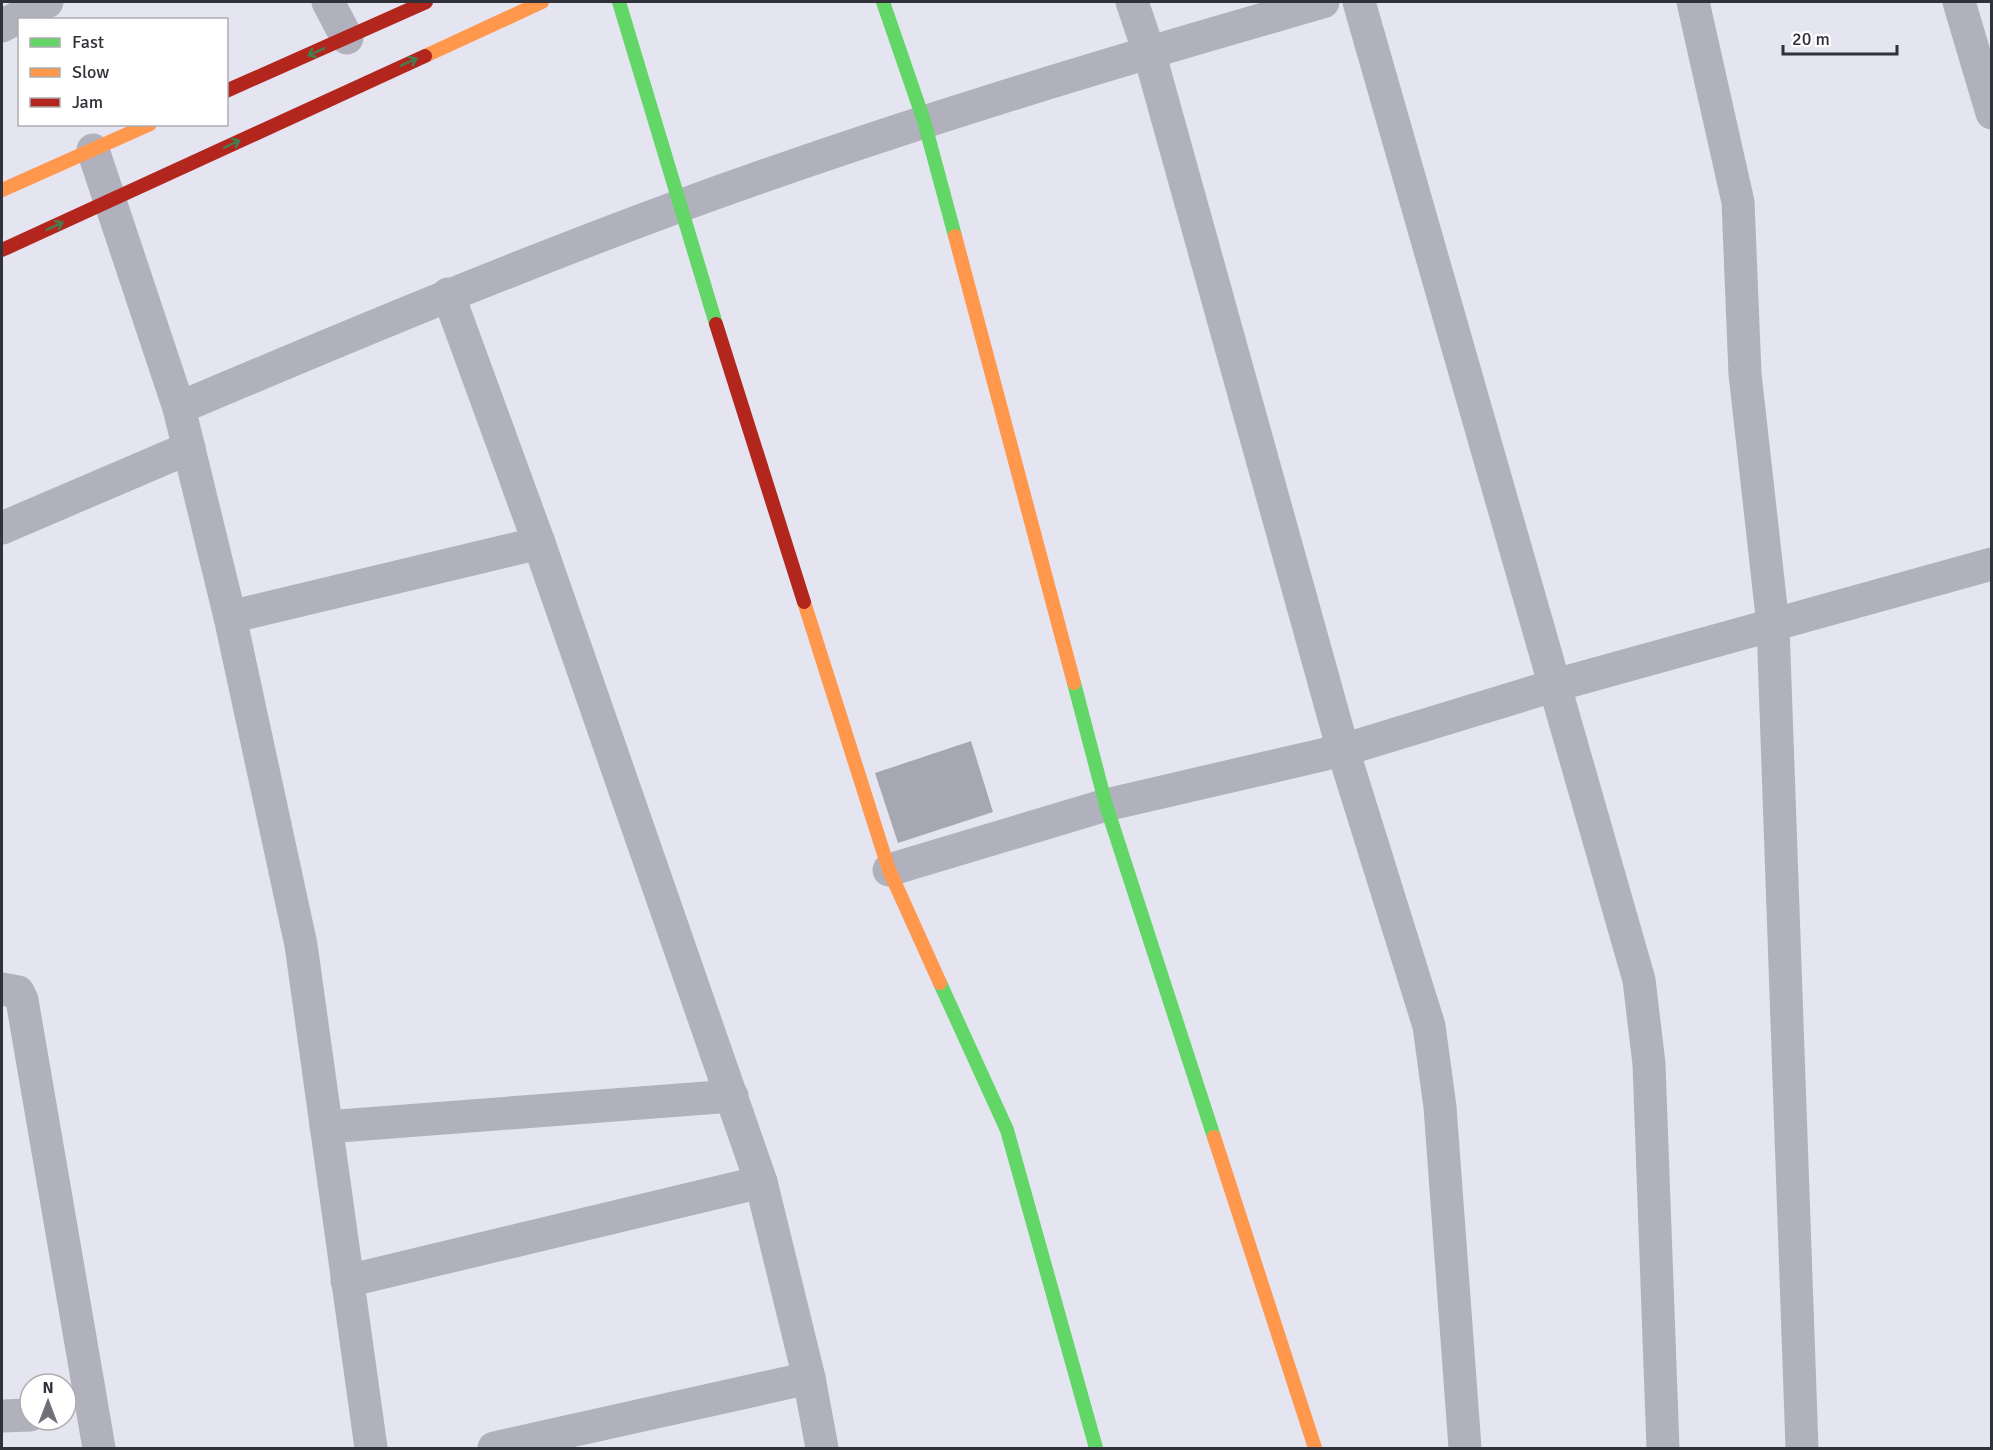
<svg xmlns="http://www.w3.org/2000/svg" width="1993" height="1450" viewBox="0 0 1993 1450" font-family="Signika,sans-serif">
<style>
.building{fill:#a6a7b1}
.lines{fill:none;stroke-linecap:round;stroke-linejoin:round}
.street{stroke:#b1b1be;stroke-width:33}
.fast{stroke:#63d668;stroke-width:14}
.slow{stroke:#ff974d;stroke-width:14}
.jam{stroke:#b3261e;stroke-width:14}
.oneway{stroke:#487b4f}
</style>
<rect width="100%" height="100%" fill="#e5e5f2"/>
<!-- building -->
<path class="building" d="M971 741 993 812 898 843 875 773Z"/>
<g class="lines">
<!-- street -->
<g class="street">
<path d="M328 2 347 38"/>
<path d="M1132 2 1149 52 1343 750 1429 1026 1440 1107 1465 1448"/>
<path d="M1359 2 1639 980 1649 1064 1663 1448"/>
<path d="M1693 2 1738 202 1745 374 1773 625 1802 1448"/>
<path d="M1959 2 1992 113"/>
<path d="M2 26 47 2"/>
<path d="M93 150 179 408 230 617 301 945 371 1448"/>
<path d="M448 294 539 543 761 1182 809 1378 822 1448"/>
<path d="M179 408C344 338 509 269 677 207 889 129 1106 64 1323 2"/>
<path d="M2 528 189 448"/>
<path d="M230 617 539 543"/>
<path d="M889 870 1106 805 1343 750 1556 685 1992 564"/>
<path d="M2 989 18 992 22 1000 99 1448"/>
<path d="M326 1127 732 1096"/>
<path d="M347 1281 761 1182"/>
<path d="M2 1416 30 1415"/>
<path d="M494 1448 809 1378"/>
</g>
<!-- fast -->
<g class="fast">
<path d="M619 2 716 324"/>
<path d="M883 2 924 121 955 236"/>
<path d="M1074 683 1106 805 1214 1137"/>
<path d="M940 983 1007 1130 1096 1448"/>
</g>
<!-- slow -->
<g class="slow">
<path d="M425 56 542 2"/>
<path d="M2 190 150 124"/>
<path d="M955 236 1074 683"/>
<path d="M804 602 889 870 940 983"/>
<path d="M1214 1137 1315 1448"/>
</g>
<!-- jam -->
<g class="jam">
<path d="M226 91 426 2"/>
<path d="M2 250 425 56"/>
<path d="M716 324 804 602"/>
</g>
</g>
<!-- one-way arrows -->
<defs><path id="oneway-shaft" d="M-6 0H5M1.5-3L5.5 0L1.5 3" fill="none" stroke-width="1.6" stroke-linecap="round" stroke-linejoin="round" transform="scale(1.5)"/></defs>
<g class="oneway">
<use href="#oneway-shaft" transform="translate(316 52) rotate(156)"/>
<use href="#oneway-shaft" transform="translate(409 62) rotate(-24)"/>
<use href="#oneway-shaft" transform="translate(232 144) rotate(-25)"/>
<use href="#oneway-shaft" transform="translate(55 226) rotate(-24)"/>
</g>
<!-- border -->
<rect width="1993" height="1450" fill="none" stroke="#31313a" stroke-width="6"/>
<!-- legend -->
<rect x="18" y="18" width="210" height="108" fill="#ffffff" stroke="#adadb0" stroke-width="1.5"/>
<rect x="30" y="38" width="30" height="9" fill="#63d668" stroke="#adadb0" stroke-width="1.5"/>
<text x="72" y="48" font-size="18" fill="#31313a">Fast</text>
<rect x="30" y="68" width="30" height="9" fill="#ff974d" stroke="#adadb0" stroke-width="1.5"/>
<text x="72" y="78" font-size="18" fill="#31313a">Slow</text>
<rect x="30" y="98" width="30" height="9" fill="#b3261e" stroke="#adadb0" stroke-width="1.5"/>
<text x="72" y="108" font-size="18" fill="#31313a">Jam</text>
<!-- north arrow -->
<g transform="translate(48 1402)"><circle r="28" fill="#ffffff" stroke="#adadb0" stroke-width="1.5"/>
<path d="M0-4.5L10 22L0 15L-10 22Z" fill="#70707a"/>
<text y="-9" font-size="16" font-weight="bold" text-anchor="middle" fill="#31313a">N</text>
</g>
<!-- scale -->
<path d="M1783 45v9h114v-9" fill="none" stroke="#31313a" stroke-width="3"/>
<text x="1792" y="45" font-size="18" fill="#31313a" stroke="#ffffff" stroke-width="4.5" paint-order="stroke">20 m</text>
</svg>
